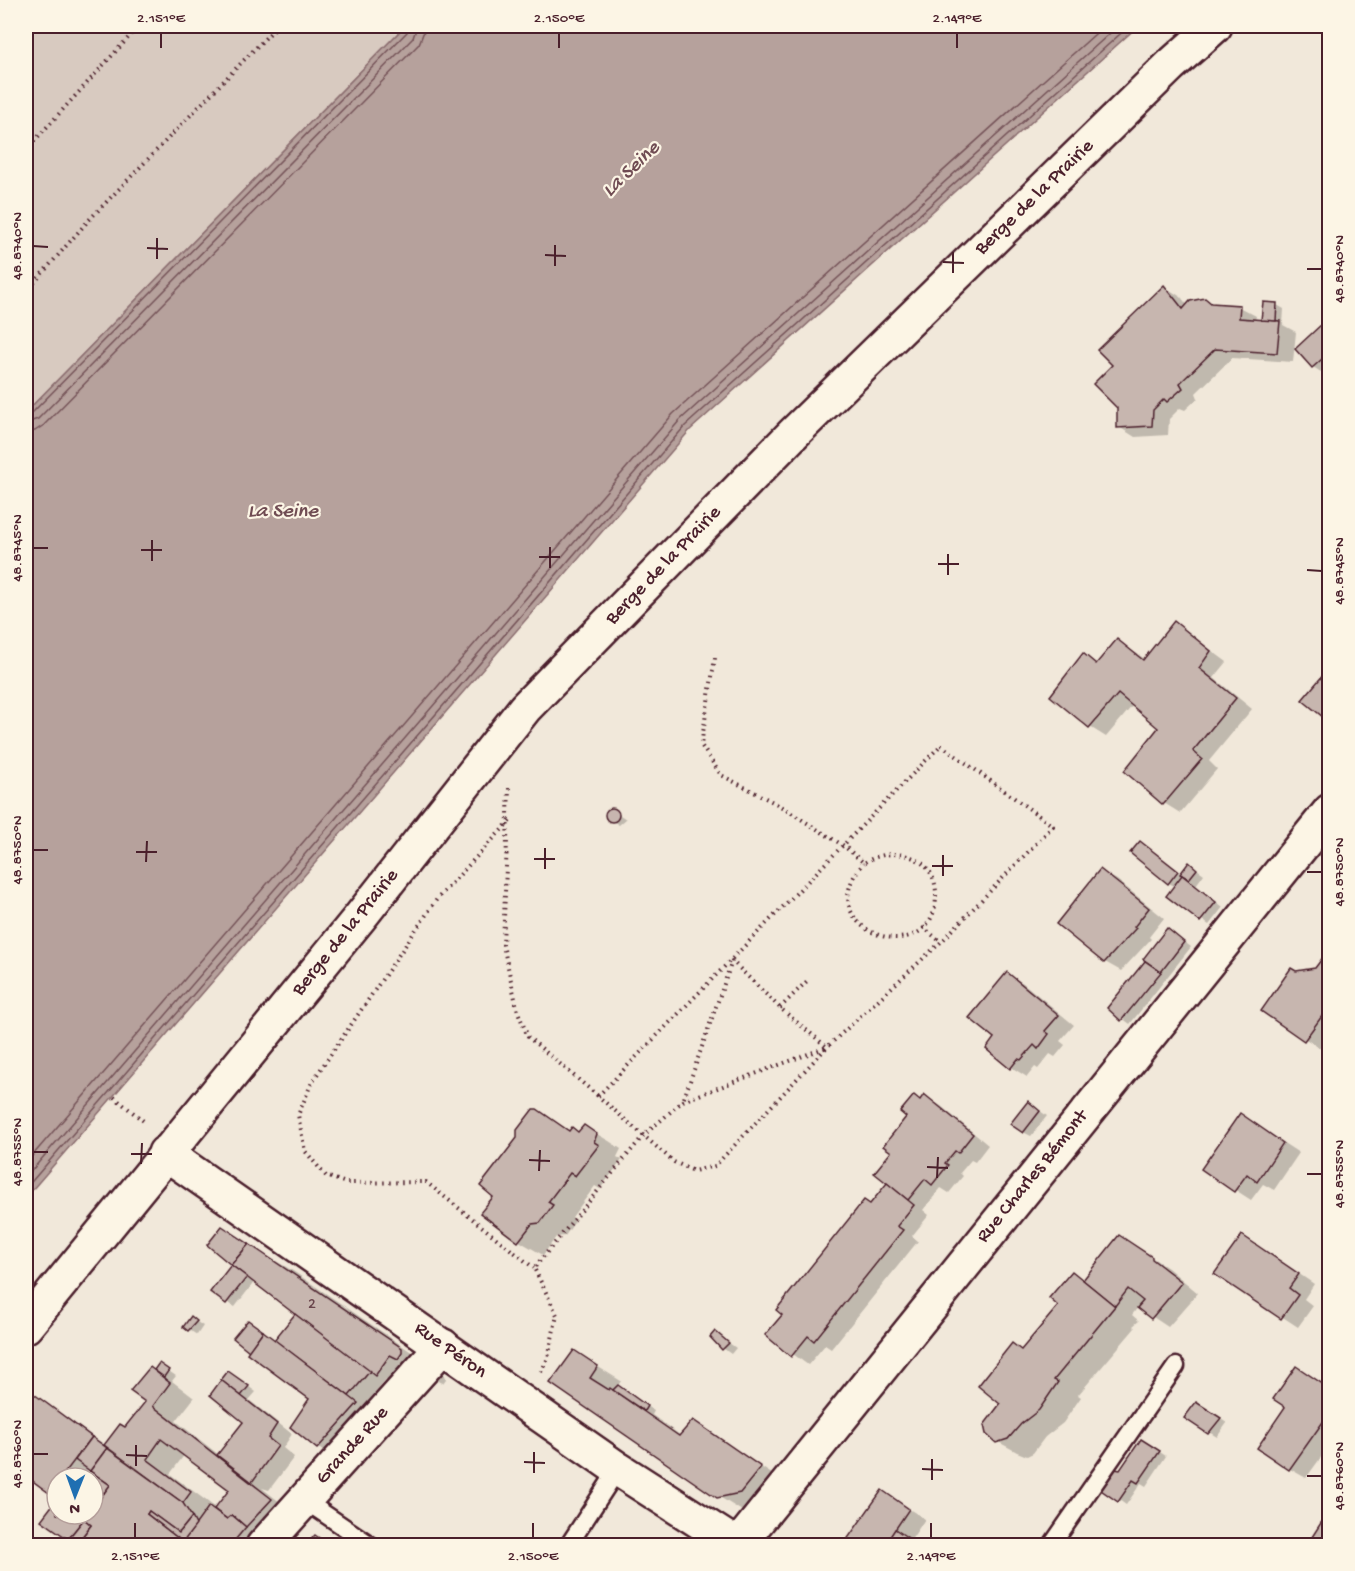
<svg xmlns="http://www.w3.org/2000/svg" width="1355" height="1571" viewBox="0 0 1355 1571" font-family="'Gochi Hand',sans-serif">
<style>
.green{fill:#d8cac0;stroke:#917476;stroke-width:1.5}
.water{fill:#b6a19c;stroke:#8b6d6f;stroke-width:1.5}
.shadow{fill:#0003;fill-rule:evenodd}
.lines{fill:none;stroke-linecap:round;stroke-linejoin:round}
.shore{stroke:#755358;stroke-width:1.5}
.building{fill:#c7b6af;stroke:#4a1f2b;stroke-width:1.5}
.lane-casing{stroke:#4a1f2b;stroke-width:21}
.street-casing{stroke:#4a1f2b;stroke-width:38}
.path{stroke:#4a1f2b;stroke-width:4;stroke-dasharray:1.5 4.5;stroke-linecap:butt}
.lane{stroke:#fcf5e5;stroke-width:16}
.street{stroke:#fcf5e5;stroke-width:33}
.ticks{fill:none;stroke:#4a1f2b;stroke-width:2}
.labels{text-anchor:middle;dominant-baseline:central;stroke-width:4.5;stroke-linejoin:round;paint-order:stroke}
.number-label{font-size:16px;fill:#69454c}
.street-label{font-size:20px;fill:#4a1f2b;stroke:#fcf5e5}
.water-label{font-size:21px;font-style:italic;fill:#704c53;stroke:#fcf5e5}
.neatline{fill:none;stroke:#4a1f2b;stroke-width:2}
.ticks-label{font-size:15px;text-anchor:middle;fill:#4a1f2b}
</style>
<rect width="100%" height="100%" fill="#f1e8da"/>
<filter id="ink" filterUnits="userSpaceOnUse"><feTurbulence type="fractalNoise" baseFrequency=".0167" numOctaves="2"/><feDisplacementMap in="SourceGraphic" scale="12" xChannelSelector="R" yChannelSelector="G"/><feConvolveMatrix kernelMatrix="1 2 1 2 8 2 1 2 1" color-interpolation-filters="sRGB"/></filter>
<g filter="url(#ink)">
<!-- green -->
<path class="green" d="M26 26H405L26 412Z"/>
<!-- water -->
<path class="water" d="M405 26H1138L690 430 26 1197V412Z"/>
<!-- shadow -->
<g class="shadow">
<path d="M1165 287 1181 297 1188 306 1205 299 1215 305 1239 307 1256 316 1255 321H1263L1277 305 1284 309 1283 325 1296 332 1293 362 1232 358 1196 393 1198 398 1185 410 1180 408 1169 419 1168 435 1135 437 1119 427 1114 365Z"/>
<path d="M1323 325 1330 329V364L1321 372 1313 367 1297 349Z"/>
<path d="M1174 623 1227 662 1214 678 1252 709 1209 761 1217 769 1180 813 1164 803 1160 728 1133 705 1106 737 1090 727 1052 696 1084 655 1098 664 1117 641 1145 659Z"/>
<path d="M613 810 620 815 626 819 619 825 611 820 607 816Z"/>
<path d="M1141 843 1183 875 1190 864 1204 874 1196 885 1223 907 1209 925 1168 895 1174 886 1169 883Z"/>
<path d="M1100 871 1117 880 1164 918 1149 937 1151 939 1121 971 1105 962Z"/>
<path d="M1175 935 1191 947 1130 1024 1109 1008 1147 960Z"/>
<path d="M1330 961V1037L1321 1049 1263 1011 1296 972 1316 969Z"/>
<path d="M1007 974 1023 983 1074 1025 1060 1041 1065 1045 1055 1057 1050 1054 1038 1069 1035 1067 1027 1077 1011 1067Z"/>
<path d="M925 1096 941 1106 988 1145 975 1162 971 1160 960 1173 963 1176 949 1193 941 1188 923 1210 929 1215 912 1236 918 1241 831 1349 825 1345 808 1365 767 1335 890 1183 893 1151 915 1097 922 1101Z"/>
<path d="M1029 1103 1047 1116 1031 1136 1023 1132Z"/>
<path d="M537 1111 571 1131 580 1133 585 1127 609 1141 621 1149 617 1157 622 1160 600 1189 595 1186 572 1217 576 1220 565 1236 556 1237 543 1255 519 1241 482 1213 495 1197Z"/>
<path d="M1241 1115 1299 1153 1274 1190 1263 1184 1251 1200 1203 1169Z"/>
<path d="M1258 1246 1314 1284 1304 1299 1313 1306 1298 1327 1216 1273Z"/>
<path d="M1136 1247 1168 1268 1198 1293 1168 1327 1138 1307 1132 1315 1139 1321 1133 1326 1135 1328 1078 1395 1081 1397 1063 1423 1045 1437 1033 1453 1027 1456 1017 1452 991 1438 1002 1404 1013 1345 1022 1350 1060 1305 1072 1273 1084 1280Z"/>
<path d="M257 1250 293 1271 445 1375 446 1379 443 1383 435 1380 420 1400 386 1380 364 1406 374 1413 334 1457 318 1448 311 1399 271 1338 276 1340 302 1320 255 1281 235 1307 227 1302Z"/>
<path d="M191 1318 203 1326 197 1335 185 1327Z"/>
<path d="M715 1333 736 1348 731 1354 716 1343Z"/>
<path d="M574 1352 621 1381 617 1387 654 1411 652 1415 681 1436 693 1422 784 1482 765 1506 742 1511 718 1496 552 1383Z"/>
<path d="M160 1365 176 1376 172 1381 194 1398 176 1421 219 1455 246 1421 236 1377 256 1392 249 1400 292 1434 283 1448 294 1457 269 1490 262 1488 295 1514 267 1546H71L70 1538 44 1519 57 1502V1514H76L85 1521 93 1514 106 1492 93 1482V1478H57V1495L26 1474V1406L34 1396 105 1445 125 1429 147 1402 155 1371ZM185 1454 231 1489 216 1508 170 1474Z"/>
<path d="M1296 1368 1330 1389V1445L1306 1478 1290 1469Z"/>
<path d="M1204 1408 1227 1423 1217 1437 1186 1418Z"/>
<path d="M1149 1445 1166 1456 1146 1486 1141 1483 1126 1505 1119 1500 1121 1471Z"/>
<path d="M898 1502 925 1519 911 1540 920 1546H855Z"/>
<path d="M1314 1538 1330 1546H1308Z"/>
</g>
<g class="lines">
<!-- shore -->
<g class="shore">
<path d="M26 416 32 413 407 32 409 26"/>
<path d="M26 423 38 419 413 38 417 26"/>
<path d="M26 432 35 431 44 425 419 44 426 26"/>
<path d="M26 1163 673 414 1104 26"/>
<path d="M26 1177 680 420 1118 26"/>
<path d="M26 1188 685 426 1129 26"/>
</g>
</g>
<!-- building -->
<g class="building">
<path d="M1164 285 1183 309 1190 301 1205 298 1211 303 1240 305 1239 318 1280 321 1277 353 1215 349 1180 383 1183 388 1167 402 1164 399 1153 410 1152 426 1117 428V408L1093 384 1112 365 1097 350Z"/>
<path d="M1263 302 1277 303 1276 321 1261 320Z"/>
<path d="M1323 323 1330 331 1327 338 1330 341V352L1312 368 1295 349Z"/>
<path d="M1174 621 1211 651 1199 668 1236 698 1193 751 1202 759 1163 805 1124 771 1158 728 1118 694 1089 728 1050 696 1083 653 1096 664 1117 639 1143 660Z"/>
<path d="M1330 667V720L1328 721 1302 700Z"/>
<circle cx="612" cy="815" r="7"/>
<path d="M1140 841 1178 871 1168 884 1130 853Z"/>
<path d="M1189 862 1197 869 1189 879 1180 874Z"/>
<path d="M1100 869 1149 908 1134 927 1136 928 1104 963 1056 924Z"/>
<path d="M1182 875 1216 902 1200 922 1166 896Z"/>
<path d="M1167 928 1184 942 1161 972 1143 959Z"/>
<path d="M1324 956 1330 960V1005L1304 1041 1261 1011 1291 968 1296 971 1315 968Z"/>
<path d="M1145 961 1161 972 1121 1021 1107 1008Z"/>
<path d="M1007 972 1059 1015 1045 1031 1049 1034 1038 1049 1034 1045 1021 1060 1018 1059 1010 1069 986 1049 994 1038 969 1018Z"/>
<path d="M924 1094 973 1134 958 1153 955 1151 945 1163 948 1165 932 1185 925 1179 908 1200 874 1173 891 1152 883 1146 906 1117 900 1112 914 1095 920 1100Z"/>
<path d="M1028 1101 1040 1111 1023 1133 1010 1124Z"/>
<path d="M533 1109H537L569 1131 572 1127 578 1132 584 1125 597 1134 594 1142 599 1145 575 1176 570 1173 548 1202 553 1205 540 1223 532 1224 518 1242 480 1213 493 1197 480 1186 517 1138V1130Z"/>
<path d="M1240 1113 1283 1143 1257 1182 1247 1174 1234 1192 1201 1169Z"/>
<path d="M887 1183 914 1205 897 1226 903 1230 814 1341 808 1336 791 1357 765 1335 782 1315 776 1310 864 1200 870 1204Z"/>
<path d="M222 1226 249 1244 231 1265 207 1245Z"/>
<path d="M1119 1235 1152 1257V1259L1182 1282 1151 1319 1137 1308 1143 1301 1128 1289 1115 1306 1083 1280Z"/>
<path d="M1242 1235 1299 1274 1289 1288 1298 1295 1281 1319 1214 1274Z"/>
<path d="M249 1244 402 1348V1353L398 1359 390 1355 375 1376 231 1265Z"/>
<path d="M231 1265 247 1277 226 1304 210 1292Z"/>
<path d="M1072 1271 1115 1306 1054 1380 1058 1382 1039 1410 1021 1424 1008 1439 996 1443 986 1434 984 1425 1000 1404 978 1386 1012 1343 1021 1350 1058 1306 1049 1298Z"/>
<path d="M295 1314 370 1371 349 1396 274 1340Z"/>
<path d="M191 1316 197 1321 188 1331 183 1327Z"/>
<path d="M248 1320 263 1331 249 1351 233 1338Z"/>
<path d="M263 1331 358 1403 317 1449 290 1427 309 1399 247 1353Z"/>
<path d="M715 1331 729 1343 722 1350 710 1337Z"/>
<path d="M574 1350 598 1366 590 1378 609 1390 610 1388 679 1436 693 1420 761 1467 740 1493 717 1498 550 1383Z"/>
<path d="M159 1363 169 1370 164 1377 154 1370Z"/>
<path d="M1296 1366 1330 1389V1412L1289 1470 1257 1448 1285 1407 1273 1399Z"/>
<path d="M150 1367 170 1383 153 1406 272 1499 246 1527 232 1515 227 1519 214 1509 229 1490 161 1439 147 1459 191 1492 183 1503 104 1445 120 1424 125 1427 145 1402 130 1391Z"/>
<path d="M228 1371 249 1386 241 1396 221 1380Z"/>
<path d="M221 1380 277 1424 268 1438 278 1446 252 1482 217 1455 243 1422 210 1395Z"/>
<path d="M618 1385 647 1406 644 1411 613 1390Z"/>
<path d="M34 1394 92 1437 61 1478H57V1483L49 1493 26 1476V1404Z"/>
<path d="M1196 1402 1221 1418 1208 1434 1184 1418Z"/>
<path d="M92 1437 107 1448 90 1471 75 1460Z"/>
<path d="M1141 1439 1160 1451 1138 1483 1133 1480 1118 1502 1101 1490 1115 1469 1120 1470Z"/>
<path d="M107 1448 183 1503 192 1517 179 1533 149 1511 147 1514 183 1542 209 1506 227 1519 232 1515 246 1527 230 1546H144L141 1542 123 1546H75L91 1525 84 1519 88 1514H93V1508L110 1485 90 1471Z"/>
<path d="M90 1471 110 1485 104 1493 93 1484V1478H85Z"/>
<path d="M882 1490 909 1509 884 1546H852L846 1541Z"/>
<path d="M57 1499V1514H77L84 1519 68 1539 41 1520Z"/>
<path d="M149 1511 179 1533 192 1517 196 1525 183 1542 147 1514Z"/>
<path d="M1326 1515 1330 1518V1546L1312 1537Z"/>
<path d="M84 1519 91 1525 75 1546H69L66 1544 68 1539Z"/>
<path d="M895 1529 920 1546H884Z"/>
<path d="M315 1535 331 1546H305Z"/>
<path d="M1312 1537 1325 1546H1306Z"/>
</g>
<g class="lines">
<!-- lane casing -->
<g class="lane-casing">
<g id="lane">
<path d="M304 1500 372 1546"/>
<path d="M568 1546 618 1469"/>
<path d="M1051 1546 1176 1366"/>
</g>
</g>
<!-- street casing -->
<g class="street-casing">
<g id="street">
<path d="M165 1153 618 1469 738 1546"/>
<path d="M26 1326 361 916 525 708 794 433 1171 65 1215 26"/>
<path d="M738 1545 1330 811"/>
<path d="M263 1546 443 1346"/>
</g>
</g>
<!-- path -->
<g class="path">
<path d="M26 150 139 26"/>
<path d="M26 292 88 221 277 26"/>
<path d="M715 658 701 745 721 775 777 804 844 846 864 863C891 845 935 854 936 893 938 976 803 931 864 863"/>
<path d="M941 745 1053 826 941 942 827 1047 715 1166 694 1171 674 1162 598 1096Z"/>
<path d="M509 788 503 945 518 1012 528 1037 598 1096"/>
<path d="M510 821 437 899 312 1082 298 1115 305 1151 326 1176 346 1183 426 1182 534 1268"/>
<path d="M923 927 941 942"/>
<path d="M780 1008 807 981"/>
<path d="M114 1097 146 1123"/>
<path d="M541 1372 548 1358 557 1315 534 1268 644 1135 683 1101 827 1047 780 1008 732 961 683 1101"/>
</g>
<!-- lane -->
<use href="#lane" class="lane"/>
<!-- street -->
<use href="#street" class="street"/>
</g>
</g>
<!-- ticks -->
<path class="ticks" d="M161 48V33M559 48V33M957 48V33M33 246 48 247M147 248 168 249M545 255 566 256M157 259V238M943 262 964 263M555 266V245M1307 269H1322M953 273V252M33 548H48M141 550H162M539 557H560M152 561V540M938 564H959M550 568V547M1307 570 1322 571M948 575V554M33 850H48M136 852H157M534 859H555M146 862 147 841M932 866H953M545 869V848M1307 872H1322M943 876V855M33 1152H48M131 1154H152M529 1160 550 1161M141 1164 142 1143M927 1167 948 1168M539 1171 540 1150M1307 1174H1322M937 1178 938 1157M33 1454H48M126 1455 147 1456M524 1462 545 1463M136 1466V1445M922 1469 943 1470M534 1473V1452M1307 1476H1322M932 1480V1459M135 1538V1523M533 1538V1523M931 1538V1523"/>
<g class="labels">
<!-- number labels -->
<g class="number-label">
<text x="312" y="1305">2</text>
</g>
<!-- street labels -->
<g class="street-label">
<text transform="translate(1035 198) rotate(-44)">Berge de la Prairie</text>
<text transform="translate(664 566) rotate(-46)">Berge de la Prairie</text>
<text transform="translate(346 933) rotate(-51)">Berge de la Prairie</text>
<text transform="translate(1033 1177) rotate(-51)">Rue Charles Bémont</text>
<text transform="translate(450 1351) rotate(35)">Rue Péron</text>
<text transform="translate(353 1446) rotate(-48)">Grande Rue</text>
</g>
<!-- water labels -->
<g class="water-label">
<text transform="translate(632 170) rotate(-44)">La Seine</text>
<text x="283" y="512">La Seine</text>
</g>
</g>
<!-- margin -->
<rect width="1355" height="1571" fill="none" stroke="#fcf5e5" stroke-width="66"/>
<!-- north arrow -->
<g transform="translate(75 1496) rotate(181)"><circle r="28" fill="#fcf5e5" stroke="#b59f9b" stroke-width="1.5"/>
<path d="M0-4.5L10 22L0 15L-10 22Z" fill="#1f6fb2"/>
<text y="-9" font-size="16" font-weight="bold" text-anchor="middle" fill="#4a1f2b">N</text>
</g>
<rect x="33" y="33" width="1289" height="1505" class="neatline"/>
<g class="ticks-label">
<text x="161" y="22">2.151°E</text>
<text x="559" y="22">2.150°E</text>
<text x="957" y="22">2.149°E</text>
<text transform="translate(16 246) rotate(-90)" y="5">48.8740°N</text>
<text transform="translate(1338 269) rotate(-90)" y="5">48.8740°N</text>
<text transform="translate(16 548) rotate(-90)" y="5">48.8745°N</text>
<text transform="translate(1338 571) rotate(-90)" y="5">48.8745°N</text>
<text transform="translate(16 850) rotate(-90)" y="5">48.8750°N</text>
<text transform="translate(1338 872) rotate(-90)" y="5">48.8750°N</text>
<text transform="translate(16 1152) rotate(-90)" y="5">48.8755°N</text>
<text transform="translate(1338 1174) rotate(-90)" y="5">48.8755°N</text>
<text transform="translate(16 1454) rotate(-90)" y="5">48.8760°N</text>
<text transform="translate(1338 1476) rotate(-90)" y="5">48.8760°N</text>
<text x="135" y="1560">2.151°E</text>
<text x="533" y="1560">2.150°E</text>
<text x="931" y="1560">2.149°E</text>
</g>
</svg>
